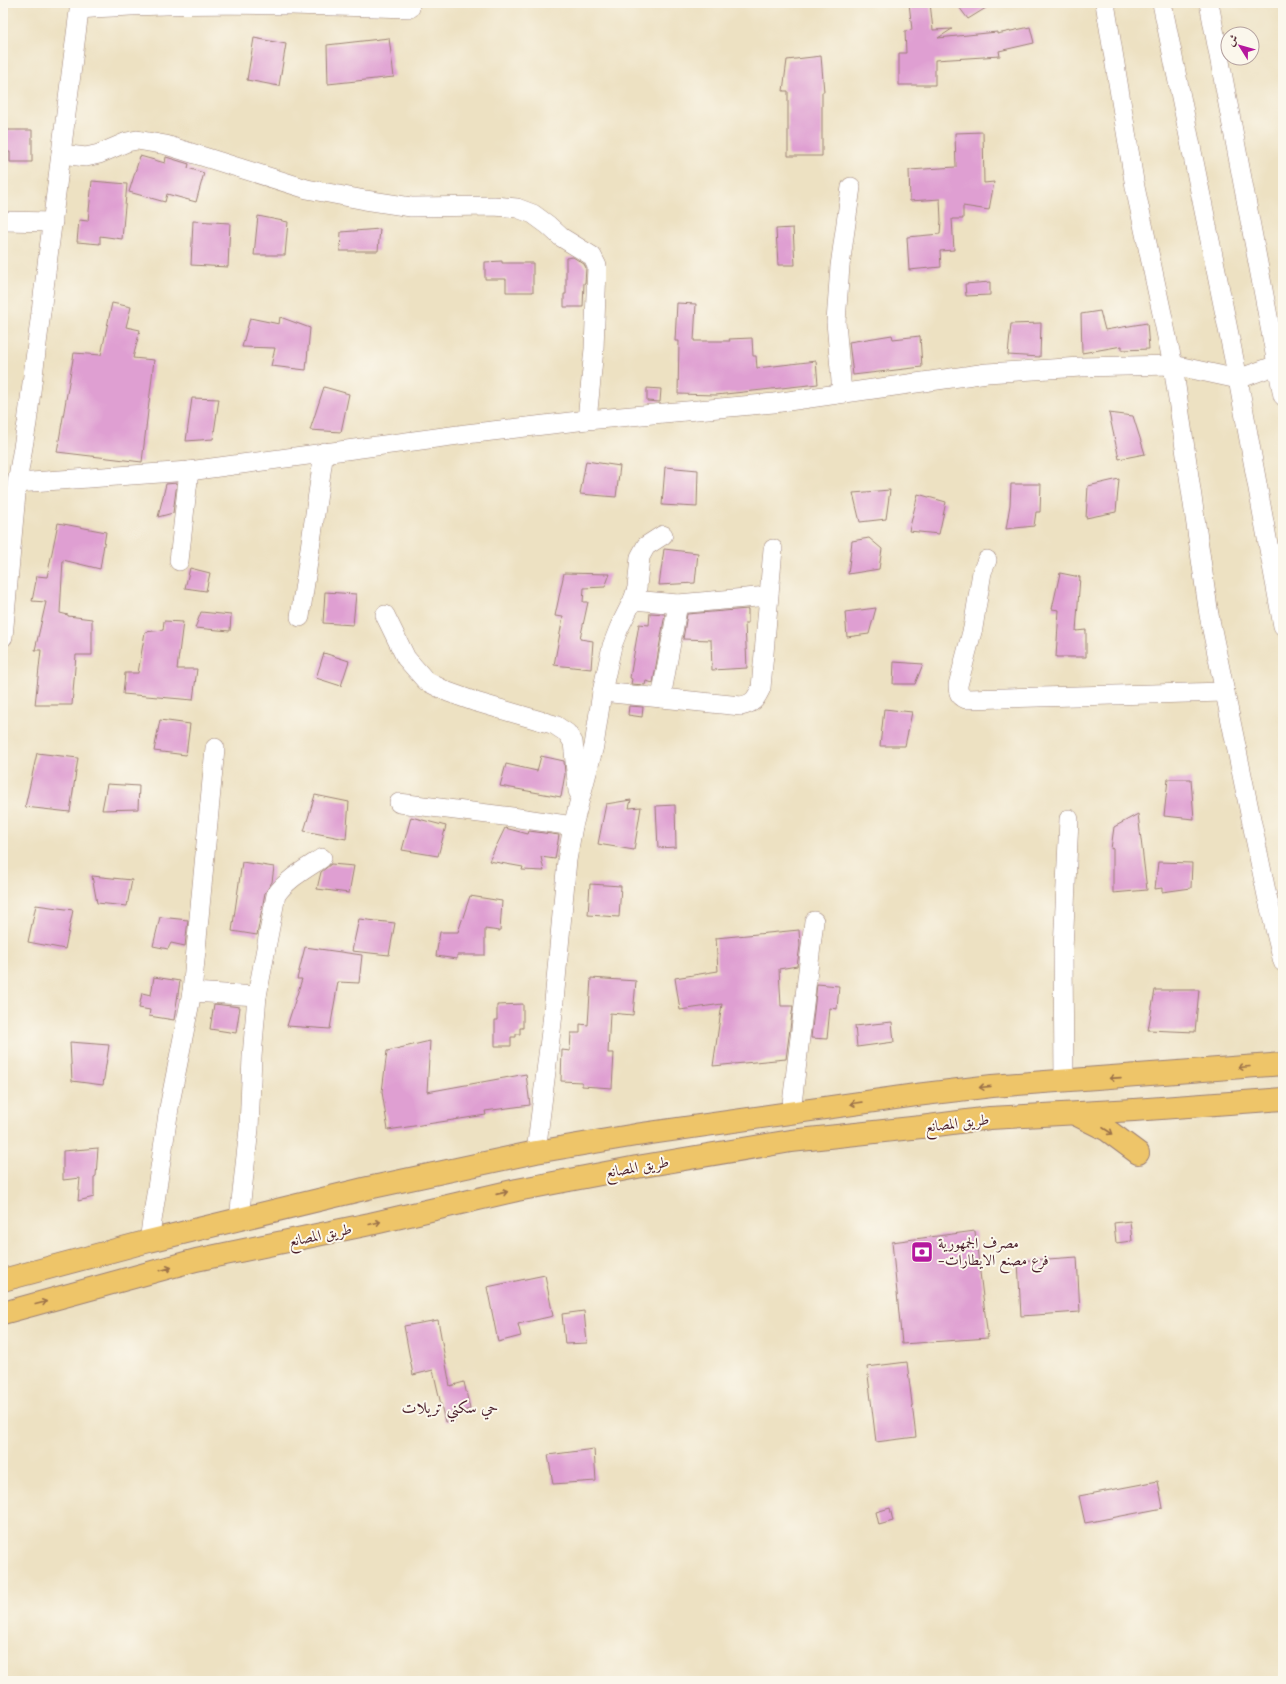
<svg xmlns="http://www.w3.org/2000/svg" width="1286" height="1684" viewBox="0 0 1286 1684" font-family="Cardo,Amiri,serif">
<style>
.building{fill:#df9fd2}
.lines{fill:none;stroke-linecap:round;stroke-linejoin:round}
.minor-casing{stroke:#9c8076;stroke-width:20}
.primary-casing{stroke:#9c8076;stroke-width:24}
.minor{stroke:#fff;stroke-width:19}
.primary{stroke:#eec569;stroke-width:22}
.oneway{stroke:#9c724a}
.labels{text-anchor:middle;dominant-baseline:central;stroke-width:4;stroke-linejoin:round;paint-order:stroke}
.street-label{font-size:15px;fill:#4a1f2b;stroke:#fbf7ec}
.poi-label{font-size:15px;fill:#4a1f2b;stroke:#fbf7ec;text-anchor:start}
.neighbourhood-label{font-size:16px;fill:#4a1f2b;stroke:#fbf7ec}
</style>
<rect width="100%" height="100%" fill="#fbf7ec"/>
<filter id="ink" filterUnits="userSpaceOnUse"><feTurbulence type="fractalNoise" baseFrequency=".025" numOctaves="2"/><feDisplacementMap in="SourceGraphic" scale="8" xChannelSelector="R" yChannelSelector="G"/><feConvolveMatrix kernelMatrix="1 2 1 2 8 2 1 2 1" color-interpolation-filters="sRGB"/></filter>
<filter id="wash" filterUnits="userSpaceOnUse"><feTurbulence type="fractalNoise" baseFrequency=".012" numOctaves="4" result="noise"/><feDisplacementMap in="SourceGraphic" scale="16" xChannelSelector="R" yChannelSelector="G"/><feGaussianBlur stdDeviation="0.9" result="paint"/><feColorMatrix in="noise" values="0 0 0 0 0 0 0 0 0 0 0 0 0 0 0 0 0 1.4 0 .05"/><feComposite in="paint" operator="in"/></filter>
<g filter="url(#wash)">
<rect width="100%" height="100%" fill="#ede1c2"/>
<g id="blocks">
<!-- building -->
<g class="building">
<path d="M909 3H930L933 30 952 29 938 38 997 32V34L1030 27 1034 43 999 51 1000 56 935 60V85H899V53H906L905 31 912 30Z"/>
<path d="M956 3H994L968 19Z"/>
<path d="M254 38 286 44 279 86 247 80Z"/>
<path d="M389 38 394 77 328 84 327 45Z"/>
<path d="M821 56 824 92H822V156H788V91H783L787 60Z"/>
<path d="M3 130H32V162H10V152H3Z"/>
<path d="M983 132 984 183 994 182 989 210 963 206V219H952L954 250 940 251 941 267 909 270 907 237 940 234 941 220 940 199 910 201 909 170 956 167 955 133Z"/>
<path d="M140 156 165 163 166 157 189 164 188 168 204 173 196 202 167 194 165 202 129 192Z"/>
<path d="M92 181 127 184 122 239 100 236V244L77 242 79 220 88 221Z"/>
<path d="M258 216 288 222 285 255H254Z"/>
<path d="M193 221 230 223 228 267 191 265Z"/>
<path d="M793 228 795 265H778L776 229Z"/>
<path d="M380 229 378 251H340L341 232Z"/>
<path d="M573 257 584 264 586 268 585 283H584L583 307H564V294H566V258Z"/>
<path d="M502 261V263H533V292H506V279H485V262Z"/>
<path d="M990 282V295L966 296 965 284Z"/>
<path d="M112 303 131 307 126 327 140 330 133 358 154 360 142 462 57 452 74 353 101 355Z"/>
<path d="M677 303 696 304 694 341H730L729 339 752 338 753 356H756L757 368 816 361 818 384 716 395 678 394 679 341H675Z"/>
<path d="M1100 311 1105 330 1147 323 1149 349 1122 350V346L1082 353 1081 314Z"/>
<path d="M280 317 310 328 306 370 271 366 275 348 242 347 250 318 279 324Z"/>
<path d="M1041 323 1040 357 1008 355 1011 324Z"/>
<path d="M892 335 893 339 920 336 922 367 853 375 849 342Z"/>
<path d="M324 387 349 394 341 432 310 430Z"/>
<path d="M647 388 661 389 660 402 647 401Z"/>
<path d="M192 398 219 399 213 439 186 441Z"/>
<path d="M1109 413 1133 416 1145 454 1119 459Z"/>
<path d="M586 461 620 466 616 497 580 494Z"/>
<path d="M665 467 698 470 697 507 662 505Z"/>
<path d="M1119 479 1116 512 1086 518 1088 486Z"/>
<path d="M177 483 173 513 158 517 166 484Z"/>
<path d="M1011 484H1041L1040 512H1036L1034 526 1006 529 1010 505Z"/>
<path d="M890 490 886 519 860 522 853 493Z"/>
<path d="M918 494 946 502 939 534 909 531Z"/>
<path d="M58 523 106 532 100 569 63 560 60 613 68 615V616L92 619V655H76L72 705H35L41 650H35L46 602 32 601 37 576 47 577Z"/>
<path d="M869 538 882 549 879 569 848 574 852 541Z"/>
<path d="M664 549 698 553 695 583 659 585Z"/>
<path d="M190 568 210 573 206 591 185 588Z"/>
<path d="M564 573 610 574 605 587 584 588 583 602H588L580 639 593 641 591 669 554 665 563 617 555 616Z"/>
<path d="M1060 573 1080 577 1076 631 1086 630V657H1056L1059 610 1052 609Z"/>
<path d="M325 592 356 594 353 625 323 623Z"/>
<path d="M876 608 869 634 847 637 845 612Z"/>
<path d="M748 609V623H745L747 668 712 670 711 640 683 639 687 614Z"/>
<path d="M201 612 231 615 230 631 195 628Z"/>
<path d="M650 613 665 614 653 683 646 681 645 685 631 684 632 679 630 678 639 624 649 625Z"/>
<path d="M164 621 183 622 177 669H197L193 700 123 694 125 673H138L145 632 163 630Z"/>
<path d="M324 653 349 661 341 686 316 678Z"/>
<path d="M894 662 923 664 915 684H893Z"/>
<path d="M629 706 643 707 642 717 628 715Z"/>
<path d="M884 709 912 712 905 746H880Z"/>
<path d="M160 720 190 724 186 755 154 751Z"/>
<path d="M37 753 78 758 70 812 25 807Z"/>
<path d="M541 756 564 761 565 774 561 797 500 786 506 764 537 771Z"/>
<path d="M1168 779H1191L1194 819 1164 816Z"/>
<path d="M107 784 139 786 138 809 102 810Z"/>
<path d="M315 795 349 802 346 839 304 831Z"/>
<path d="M631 800 629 808 641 807 634 850 598 844 606 804Z"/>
<path d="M675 805 676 847 658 848 656 806Z"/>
<path d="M1138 814 1147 890 1113 893V848L1111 849 1114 827Z"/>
<path d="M411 817 446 826 438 856 402 850Z"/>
<path d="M505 828 528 834 529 831 559 835 555 859 541 857 544 871 522 870 523 867 489 861Z"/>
<path d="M242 862 274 867 272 882 265 893 257 935 232 931Z"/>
<path d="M1158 862 1192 863 1191 888 1162 892V888L1155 889Z"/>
<path d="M331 864 354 866 349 893 317 889 321 872Z"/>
<path d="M92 876 132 880 127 906 97 903Z"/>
<path d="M590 884 621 886 619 917 588 915Z"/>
<path d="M470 896 502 901 500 931 485 929V955H457V959L436 956 440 932H458Z"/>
<path d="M36 905 73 910 65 949 28 942Z"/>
<path d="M160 917 188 920 185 946 171 943 168 949 153 946Z"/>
<path d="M359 919 395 923 389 955 352 951Z"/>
<path d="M799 930 800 946 797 966 779 969 781 1006H793L786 1059 713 1066 722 1004 680 1010 675 978 718 971 716 938Z"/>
<path d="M305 947 362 955 359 983 338 982 330 1029 287 1026 302 979H297Z"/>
<path d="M154 977 180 981 174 1020 149 1016 150 1010 139 1008 142 993 151 995Z"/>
<path d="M591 978 636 981 633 1015 610 1013 608 1053H614L612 1088 582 1086V1082L561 1081 562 1050 570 1051 571 1033H580V1024L588 1025Z"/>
<path d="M817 984 839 986 837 1009 830 1008 827 1039 811 1038Z"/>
<path d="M1155 990H1199L1195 1032 1148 1030Z"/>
<path d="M214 1004 240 1007 236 1033 210 1029Z"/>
<path d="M523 1004V1028H520V1034H516V1037H511V1046H495V1020H497V1005Z"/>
<path d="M892 1022 894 1042 857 1047 855 1026Z"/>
<path d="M430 1041 427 1092 526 1074 530 1105 485 1111 486 1115 388 1130 382 1092 387 1051Z"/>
<path d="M70 1042 109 1045 103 1085 72 1081Z"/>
<path d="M98 1148 96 1176 94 1177V1197L78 1201 80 1178 63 1180V1151Z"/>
<path d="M1130 1221 1132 1241 1116 1243 1114 1223Z"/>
<path d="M975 1231 988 1338 902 1344 892 1242Z"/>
<path d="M1077 1257 1080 1312 1021 1316 1018 1261Z"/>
<path d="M545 1275 553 1316 518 1324 521 1336 498 1342 487 1287Z"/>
<path d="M584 1311 587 1343 565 1344 562 1314Z"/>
<path d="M438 1320 450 1386 464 1382 470 1409 454 1413 455 1420 445 1422 433 1370 413 1375 404 1326Z"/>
<path d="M907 1362 916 1437 876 1442 867 1367Z"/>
<path d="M594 1449 596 1481 553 1484 548 1455Z"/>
<path d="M1158 1481 1163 1508 1085 1523 1079 1496Z"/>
<path d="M890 1508 893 1521 879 1525 876 1512Z"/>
</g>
</g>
</g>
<g filter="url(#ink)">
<use href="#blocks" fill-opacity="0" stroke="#9c8076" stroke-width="1"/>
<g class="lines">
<!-- minor casing -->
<g class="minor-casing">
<g id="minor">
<path d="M1105 3 1135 187 1173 365 1209 615 1267 896 1283 962"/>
<path d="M1162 3 1238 379 1283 626"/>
<path d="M1209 3 1283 396"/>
<path d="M80 9C190 1 300 5 410 8"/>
<path d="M61 154 86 157 99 154 127 142 137 140 166 145 307 189 365 200 411 207 494 206 517 208 533 214 548 225 561 237 592 256 597 266 594 349 587 420"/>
<path d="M3 221 53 222"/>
<path d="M842 393 836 322 840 266 851 187"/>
<path d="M17 483 189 471 466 434 587 420 774 403 987 373 1081 367 1173 365 1238 379 1277 365"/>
<path d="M987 560 982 572 973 628 958 685C958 692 959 696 966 699L1225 692"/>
<path d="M179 561 189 471"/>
<path d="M633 600 678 604 768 596"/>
<path d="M385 615 406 658 426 681 448 692 476 702 555 725 567 733 573 742 578 791"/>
<path d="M300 617 324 452"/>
<path d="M3 637 17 483 27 423 80 3"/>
<path d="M602 692 741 706C754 703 755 700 761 688L773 549"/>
<path d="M661 698 678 604"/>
<path d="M399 803 512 817 573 826"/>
<path d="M192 992 257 996"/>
<path d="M1064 1081 1063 950 1069 819"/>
<path d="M791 1112 814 921"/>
<path d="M536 1152 552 1023 567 860 573 826 594 746 602 692 612 646 619 628 633 600 637 588 640 557 646 546 663 535"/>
<path d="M239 1219 249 1129 252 1057 257 996 276 895C287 879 307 868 322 858"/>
<path d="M149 1241 169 1108 192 992 215 748"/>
</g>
</g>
<!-- primary casing -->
<g class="primary-casing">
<g id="primary">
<path d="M1075 1114 1107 1130 1138 1153"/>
<path d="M3 1280 149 1241 368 1188 536 1152 636 1135 916 1095 992 1086 1283 1064"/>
<path d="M3 1313 196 1260 370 1224 517 1190 637 1167 791 1141 921 1127 990 1118 1134 1110 1283 1099"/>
</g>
</g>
<!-- minor -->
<use href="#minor" class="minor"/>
<!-- primary -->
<use href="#primary" class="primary"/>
</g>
<!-- one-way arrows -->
<defs><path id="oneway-shaft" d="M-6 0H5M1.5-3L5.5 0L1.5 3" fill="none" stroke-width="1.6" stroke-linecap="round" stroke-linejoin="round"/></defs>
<g class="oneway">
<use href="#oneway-shaft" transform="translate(1244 1067) rotate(175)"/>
<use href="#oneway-shaft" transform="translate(1115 1078) rotate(176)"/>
<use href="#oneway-shaft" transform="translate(985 1087) rotate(174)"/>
<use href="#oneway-shaft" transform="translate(856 1103) rotate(172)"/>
<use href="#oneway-shaft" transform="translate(1108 1131) rotate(33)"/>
<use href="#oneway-shaft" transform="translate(502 1193) rotate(-13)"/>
<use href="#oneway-shaft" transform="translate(375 1223) rotate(-14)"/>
<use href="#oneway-shaft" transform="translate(166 1269) rotate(-16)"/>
<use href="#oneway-shaft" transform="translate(41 1303) rotate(-15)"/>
</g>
</g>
<!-- icons -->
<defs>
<g id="bank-square" transform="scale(1.15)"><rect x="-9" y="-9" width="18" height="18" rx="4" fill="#b5179e" stroke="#fbf7ec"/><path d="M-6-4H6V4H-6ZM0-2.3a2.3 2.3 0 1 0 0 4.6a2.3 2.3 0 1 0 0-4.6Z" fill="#fff"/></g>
</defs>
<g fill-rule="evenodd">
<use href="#bank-square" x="922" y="1252"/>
</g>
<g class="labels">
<!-- street labels -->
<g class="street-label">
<text transform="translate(957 1123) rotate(-7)">طريق المصانع</text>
<text transform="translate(637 1167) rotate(-10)">طريق المصانع</text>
<text transform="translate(320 1235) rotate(-12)">طريق المصانع</text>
</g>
<!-- poi labels -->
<g class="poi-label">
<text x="938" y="1243">مصرف الجمهورية<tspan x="938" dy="17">-فرع مصنع الايطارات</tspan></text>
</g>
<!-- neighbourhood labels -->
<g class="neighbourhood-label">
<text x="450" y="1408">حي سكني تريلات</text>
</g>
</g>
<!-- margin -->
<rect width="1286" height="1684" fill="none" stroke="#fbf7ec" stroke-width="16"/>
<!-- north arrow -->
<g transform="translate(1240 46) rotate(307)"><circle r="19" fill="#fbf7ec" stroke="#b4a19f"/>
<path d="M0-3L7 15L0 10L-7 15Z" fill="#b5179e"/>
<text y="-6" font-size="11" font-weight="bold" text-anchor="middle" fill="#4a1f2b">ش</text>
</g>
</svg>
